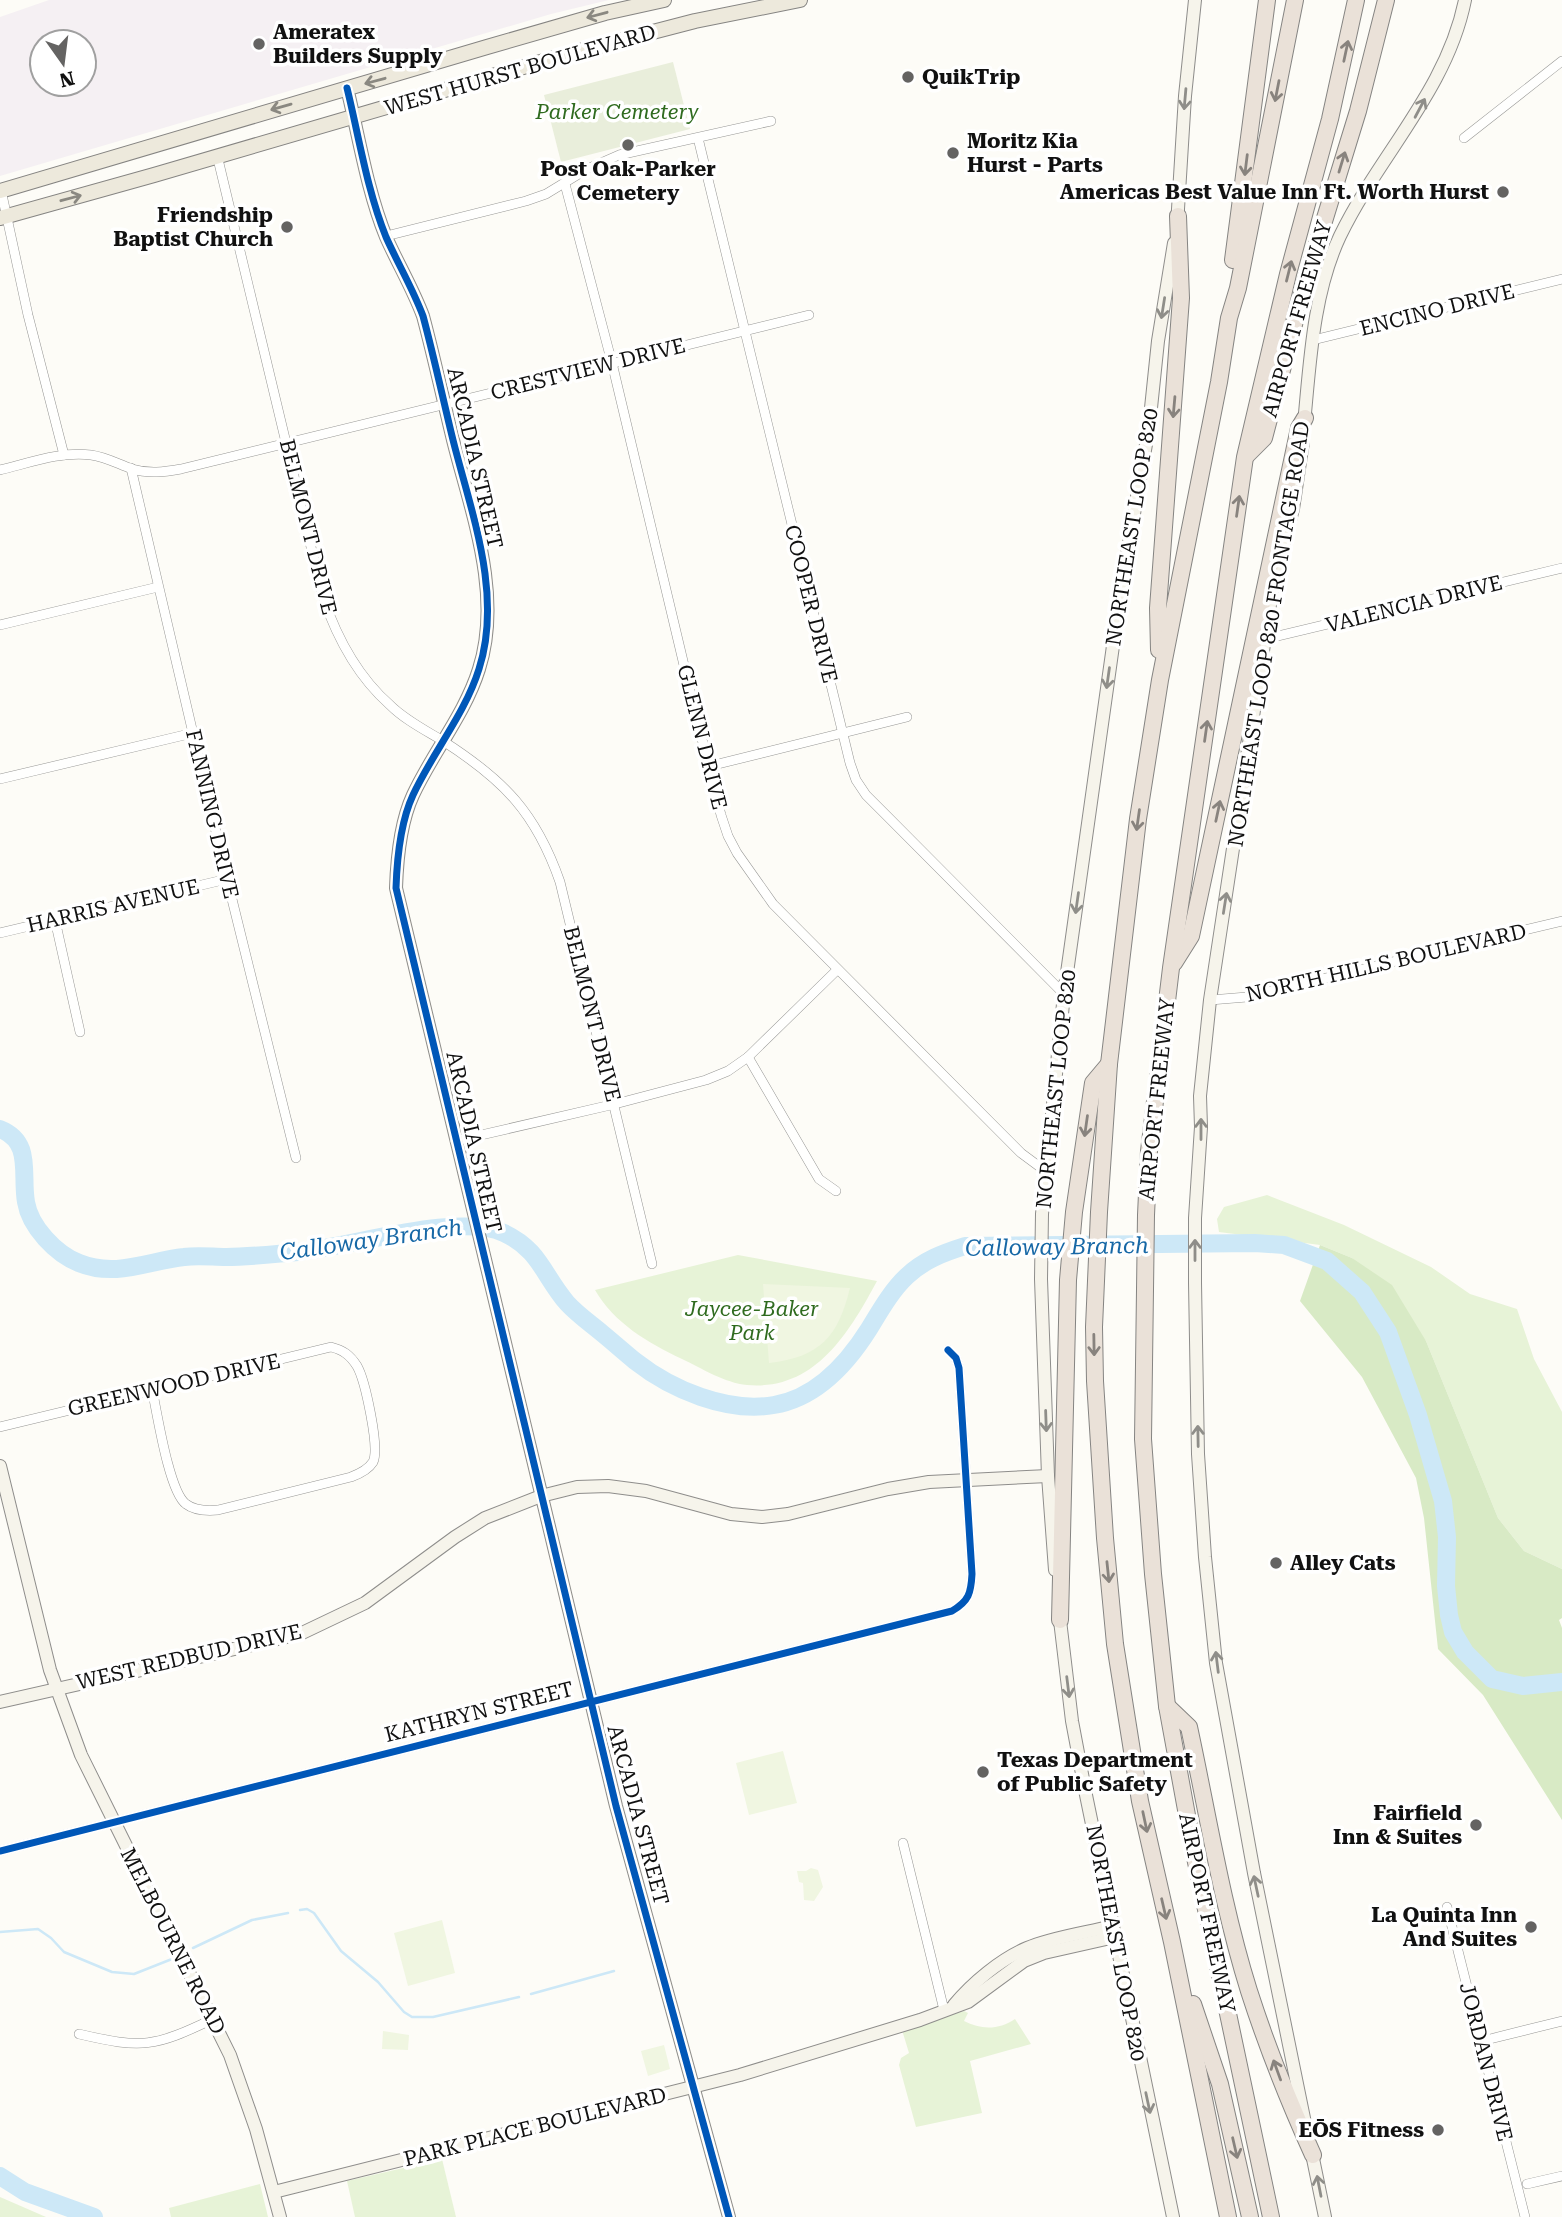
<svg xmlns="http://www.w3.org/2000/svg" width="1562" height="2217" viewBox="0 0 1562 2217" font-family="'Roboto Serif',serif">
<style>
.industrial{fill:#f5f0f3;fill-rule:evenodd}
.green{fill:#e7f3d7}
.forest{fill:#d8eac5}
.cemetery{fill:#e9eedb}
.pitch{fill:#f0f6e1}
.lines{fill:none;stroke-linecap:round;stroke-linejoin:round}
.stream{stroke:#cde8f7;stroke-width:2.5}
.river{stroke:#cde8f7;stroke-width:18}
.street-casing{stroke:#979795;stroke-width:10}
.secondary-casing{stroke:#8e8d8b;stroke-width:14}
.primary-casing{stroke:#858482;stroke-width:16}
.highway-casing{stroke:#858482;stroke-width:18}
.street{stroke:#fffffe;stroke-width:9}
.secondary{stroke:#f6f4eb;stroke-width:12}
.primary{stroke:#ede9dc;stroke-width:14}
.highway{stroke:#eae1d8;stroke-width:16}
.cycleway-casing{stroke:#fff;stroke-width:11}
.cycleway{stroke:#0057b8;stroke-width:7}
.oneway{stroke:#8a8881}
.oneway2{stroke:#88837e}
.oneway3{stroke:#8f8e89}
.poi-dot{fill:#646362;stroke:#fff;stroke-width:2.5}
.labels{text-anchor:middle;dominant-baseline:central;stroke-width:7;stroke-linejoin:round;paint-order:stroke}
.poi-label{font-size:21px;font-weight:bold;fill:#111;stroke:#fff;text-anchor:start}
.street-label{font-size:21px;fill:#111;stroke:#fff}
.park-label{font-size:21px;font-style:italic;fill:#2f6b1f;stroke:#fff}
.water-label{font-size:23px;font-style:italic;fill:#1768a6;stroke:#fff}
</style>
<rect width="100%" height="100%" fill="#fdfcf7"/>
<!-- industrial -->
<path class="industrial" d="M49 0H609L551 14 0 176V17ZM42 42H84V84H42Z"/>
<!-- green -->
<g class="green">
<path d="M1267 1195 1344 1225 1431 1267 1470 1294 1517 1309 1534 1359 1562 1412V1569L1524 1551 1498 1518 1426 1341 1352 1258 1320 1245 1219 1232 1217 1219 1224 1207Z"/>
<path d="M738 1255 877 1281C849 1333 815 1391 747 1385 725 1383 701 1368 682 1359 648 1343 614 1323 595 1290Z"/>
<path d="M964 2011 968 2013 964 2021C981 2030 999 2030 1015 2019L1031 2044 970 2061 982 2113 916 2127 899 2065 901 2058 909 2053 902 2030Z"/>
<path d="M442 2159 456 2217H355L347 2181Z"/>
<path d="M260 2184 268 2217H171L169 2208Z"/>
<path d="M0 2197 46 2217H0Z"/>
</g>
<!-- forest -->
<path class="forest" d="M1320 1245 1352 1258 1392 1285 1426 1341 1498 1518 1524 1551 1562 1569V1618L1559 1620 1562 1628V1820L1483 1695 1438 1649 1424 1518 1416 1478 1362 1377 1300 1301Z"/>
<!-- cemetery -->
<path class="cemetery" d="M673 62 690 129 561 162 544 95Z"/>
<!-- pitch -->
<g class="pitch">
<path d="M763 1284 850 1288C838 1337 820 1357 769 1363Z"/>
<path d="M783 1751 797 1803 749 1815 736 1763Z"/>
<path d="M811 1868 818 1870 823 1887 814 1901 804 1900 803 1883 799 1882 797 1871H806Z"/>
<path d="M442 1920 455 1973 408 1986 394 1933Z"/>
<path d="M383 2031 409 2035 408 2050 382 2049Z"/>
<path d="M664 2045 670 2069 648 2076 641 2051Z"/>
</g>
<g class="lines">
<!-- stream -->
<g class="stream">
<path d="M300 1910 307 1909 314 1913 341 1951 378 1982 404 2012 412 2017H433L519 1997"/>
<path d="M0 1932 38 1929 51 1938 64 1952 112 1972 134 1974 172 1959"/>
<path d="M193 1948 252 1920 288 1913"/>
<path d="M531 1994 614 1971"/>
</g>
<!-- river -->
<g class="river">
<path d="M0 1129C33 1142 21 1174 26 1202 30 1227 56 1254 79 1263 116 1278 148 1261 184 1257 198 1255 213 1257 226 1257 250 1257 274 1254 298 1252 351 1247 458 1212 504 1233 540 1250 543 1275 567 1303 578 1315 590 1323 603 1334 614 1343 624 1352 635 1361 672 1390 727 1413 774 1405 816 1398 847 1364 869 1329 880 1311 891 1291 907 1276 924 1260 943 1253 965 1246L1255 1243 1284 1245 1327 1261 1362 1292 1388 1332 1418 1415 1443 1501 1447 1537 1446 1586 1449 1615 1453 1632 1465 1652 1492 1679 1523 1686 1562 1682"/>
<path d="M0 2176 25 2192 94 2217"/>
</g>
<!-- street casing -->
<g class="street-casing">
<g id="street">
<path d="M698 138 850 763 856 780 866 795 888 817 1064 994"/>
<path d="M1464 138 1562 61"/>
<path d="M217 155 323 597C337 638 357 676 390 705 405 720 425 730 443 741 504 780 536 813 560 882L652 1264"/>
<path d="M565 184 612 363 693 703 721 815 728 836 737 853 773 904 1021 1153 1048 1173"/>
<path d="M1 190 28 315 64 455"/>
<path d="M386 236 526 201 546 194 587 169 619 155 771 121"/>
<path d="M1313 340 1562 279"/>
<path d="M131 468 227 879 296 1158"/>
<path d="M0 470C29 463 61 451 91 455 106 457 118 464 132 469 149 474 164 472 181 469L809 315"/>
<path d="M0 625 158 587"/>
<path d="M1265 639 1562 568"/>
<path d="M710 766 907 717"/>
<path d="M0 779 193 733"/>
<path d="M55 920 80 1032"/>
<path d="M0 933 227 879"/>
<path d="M1210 1000 1247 997 1280 989 1562 921"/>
<path d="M748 1057 819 1179 836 1191"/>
<path d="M455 1141 615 1104 706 1080 728 1071 748 1057 837 970"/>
<path d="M0 1427 331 1347C343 1350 350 1355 357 1366 365 1380 380 1448 373 1462 368 1470 359 1474 351 1477L218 1510C207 1511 195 1511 186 1504 169 1492 157 1412 152 1389"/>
<path d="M903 1843 944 2010"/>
<path d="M0 1851 952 1611C969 1601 971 1593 972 1574L959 1368 956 1358 948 1350"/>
<path d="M1447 1907 1525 2217"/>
<path d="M79 2034C143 2049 154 2047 213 2019"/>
<path d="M1490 2039 1562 2021"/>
<path d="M1527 2184 1562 2176"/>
</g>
</g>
<!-- secondary casing -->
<g class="secondary-casing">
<g id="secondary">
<path d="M347 88C359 137 367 190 386 237 398 264 413 289 423 316 434 357 443 399 453 440 471 512 503 594 479 669 465 714 433 752 413 795 400 823 397 858 396 888L616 1806 729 2217"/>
<path d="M1177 225 1185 96 1195 0"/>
<path d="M1304 424C1310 362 1313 293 1340 236 1379 155 1447 90 1465 0"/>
<path d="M1303 442 1293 509 1273 585 1210 1000 1200 1096 1201 1127 1195 1218V1283L1198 1454 1205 1557 1216 1663 1254 1873 1306 2128"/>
<path d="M0 1466 50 1670 81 1755 230 2055 256 2129 280 2217"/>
<path d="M1055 1570 1048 1476 1041 1279 1042 1214 1064 994 1121 589 1149 427 1158 341 1174 243"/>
<path d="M1059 1612 1072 1721 1086 1795 1173 2217"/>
<path d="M0 1702 300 1634 365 1603 455 1537 485 1518 541 1496 577 1487 608 1486 646 1491 731 1514 762 1517 788 1514 888 1489 929 1482 1048 1476"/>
<path d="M954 2005C972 1983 1001 1959 1027 1948 1053 1937 1085 1933 1113 1926"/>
<path d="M1311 2149 1325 2217"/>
<path d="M274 2192 740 2075 920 2020 968 2002 1024 1961 1044 1953 1115 1937"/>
</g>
</g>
<!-- primary casing -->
<g class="primary-casing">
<g id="primary">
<path d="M0 191 487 47 605 13 664 0"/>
<path d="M0 218 154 175 568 54 695 21 800 0"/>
</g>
</g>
<!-- highway casing -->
<g class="highway-casing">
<g id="highway">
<path d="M1233 260 1267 0"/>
<path d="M1247 455 1264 438 1305 283 1358 111 1386 0"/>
<path d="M1159 650 1158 608 1181 298 1178 216"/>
<path d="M1174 963 1191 936 1299 428 1305 418"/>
<path d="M1060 1620 1068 1280 1074 1212 1093 1083 1109 1064"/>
<path d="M1167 1706 1189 1727C1208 1815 1222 1905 1249 1991 1267 2047 1289 2102 1313 2155"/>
<path d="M1193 2004 1220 2084 1250 2217"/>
<path d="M1228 2217 1172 1942 1140 1801 1115 1644 1105 1538 1095 1381 1094 1327 1099 1212 1109 1064 1138 819 1160 680 1219 382 1229 318 1238 288 1295 0"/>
<path d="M1271 2217 1193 1848 1167 1706 1153 1574 1143 1439 1146 1215 1149 1151 1171 968 1245 457 1288 274 1330 119 1356 0"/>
</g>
</g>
<!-- street -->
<use href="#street" class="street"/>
<!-- secondary -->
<use href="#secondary" class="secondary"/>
<!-- primary -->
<use href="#primary" class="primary"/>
<!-- highway -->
<use href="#highway" class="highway"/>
<!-- cycleway casing -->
<g class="cycleway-casing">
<g id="cycleway">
<path d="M347 88C359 137 367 190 386 237 398 264 413 289 423 316 434 357 443 399 453 440 471 512 503 594 479 669 465 714 433 752 413 795 400 823 397 858 396 888L616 1806 729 2217"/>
<path d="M0 1851 952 1611C969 1601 971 1593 972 1574L959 1368 956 1358 948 1350"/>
</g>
</g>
<!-- cycleway -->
<use href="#cycleway" class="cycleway"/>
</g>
<!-- one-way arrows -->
<defs><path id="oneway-shaft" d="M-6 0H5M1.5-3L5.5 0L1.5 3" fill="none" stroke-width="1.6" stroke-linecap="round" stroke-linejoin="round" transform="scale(1.75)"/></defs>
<g class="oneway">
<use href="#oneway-shaft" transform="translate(597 15) rotate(165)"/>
<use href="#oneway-shaft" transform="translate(375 81) rotate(165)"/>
<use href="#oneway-shaft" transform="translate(281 107) rotate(164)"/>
<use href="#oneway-shaft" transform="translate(71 198) rotate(-15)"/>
</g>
<g class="oneway2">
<use href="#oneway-shaft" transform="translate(1346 51) rotate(-78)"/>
<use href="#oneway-shaft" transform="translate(1277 91) rotate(101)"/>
<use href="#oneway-shaft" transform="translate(1342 162) rotate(-73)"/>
<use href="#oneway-shaft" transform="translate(1246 165) rotate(97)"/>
<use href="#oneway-shaft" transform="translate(1289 271) rotate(-76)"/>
<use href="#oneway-shaft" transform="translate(1174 407) rotate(95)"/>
<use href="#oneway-shaft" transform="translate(1238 506) rotate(-82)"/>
<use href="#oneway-shaft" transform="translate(1206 731) rotate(-82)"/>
<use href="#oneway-shaft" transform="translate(1218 811) rotate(-78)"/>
<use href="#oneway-shaft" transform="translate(1138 820) rotate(98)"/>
<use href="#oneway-shaft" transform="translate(1086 1126) rotate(98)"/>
<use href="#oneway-shaft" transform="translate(1094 1345) rotate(89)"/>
<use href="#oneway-shaft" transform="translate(1108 1572) rotate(84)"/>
<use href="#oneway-shaft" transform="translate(1145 1822) rotate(78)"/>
<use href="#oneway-shaft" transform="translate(1164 1909) rotate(77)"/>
<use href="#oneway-shaft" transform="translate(1277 2070) rotate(-110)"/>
<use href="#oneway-shaft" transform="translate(1235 2148) rotate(77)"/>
</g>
<g class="oneway3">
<use href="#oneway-shaft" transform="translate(1185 99) rotate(95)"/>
<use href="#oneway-shaft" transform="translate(1420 108) rotate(-62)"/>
<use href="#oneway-shaft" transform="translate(1163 308) rotate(99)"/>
<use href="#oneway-shaft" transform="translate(1108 678) rotate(98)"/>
<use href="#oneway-shaft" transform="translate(1077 903) rotate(98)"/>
<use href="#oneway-shaft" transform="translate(1225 903) rotate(-81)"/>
<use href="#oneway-shaft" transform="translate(1201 1129) rotate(-90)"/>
<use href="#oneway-shaft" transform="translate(1195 1250) rotate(-90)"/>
<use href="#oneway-shaft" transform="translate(1046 1421) rotate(88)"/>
<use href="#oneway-shaft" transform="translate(1198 1436) rotate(-91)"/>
<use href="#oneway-shaft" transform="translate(1217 1662) rotate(-97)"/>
<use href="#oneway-shaft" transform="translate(1068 1687) rotate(83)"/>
<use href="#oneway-shaft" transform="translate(1256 1886) rotate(-102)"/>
<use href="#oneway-shaft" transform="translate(1148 2103) rotate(78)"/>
<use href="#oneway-shaft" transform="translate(1319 2186) rotate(-101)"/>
</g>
<!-- markers -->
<g class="poi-dot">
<circle cx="259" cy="44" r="7"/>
<circle cx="908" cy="77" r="7"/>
<circle cx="628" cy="145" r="7"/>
<circle cx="953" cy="153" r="7"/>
<circle cx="1503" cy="192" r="7"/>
<circle cx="287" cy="227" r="7"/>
<circle cx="1276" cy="1563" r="7"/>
<circle cx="983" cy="1772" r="7"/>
<circle cx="1476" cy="1825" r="7"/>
<circle cx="1531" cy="1927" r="7"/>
<circle cx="1438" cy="2130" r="7"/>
</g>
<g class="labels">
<!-- poi labels -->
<g class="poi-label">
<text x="273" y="32">Ameratex<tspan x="273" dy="24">Builders Supply</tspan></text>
<text x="922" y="77">QuikTrip</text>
<text x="967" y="141">Moritz Kia<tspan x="967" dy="24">Hurst - Parts</tspan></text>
<text x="628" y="169" text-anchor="middle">Post Oak-Parker<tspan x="628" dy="24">Cemetery</tspan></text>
<text x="1489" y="192" text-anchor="end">Americas Best Value Inn Ft. Worth Hurst</text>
<text x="273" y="215" text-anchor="end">Friendship<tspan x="273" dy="24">Baptist Church</tspan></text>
<text x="1290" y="1563">Alley Cats</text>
<text x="997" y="1760">Texas Department<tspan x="997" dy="24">of Public Safety</tspan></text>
<text x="1462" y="1813" text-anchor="end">Fairfield<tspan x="1462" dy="24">Inn &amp; Suites</tspan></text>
<text x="1517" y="1915" text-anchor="end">La Quinta Inn<tspan x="1517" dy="24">And Suites</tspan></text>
<text x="1424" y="2130" text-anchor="end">EŌS Fitness</text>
</g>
<!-- street labels -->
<g class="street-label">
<text transform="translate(520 70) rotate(-16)">WEST HURST BOULEVARD</text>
<text transform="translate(1437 310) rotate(-14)">ENCINO DRIVE</text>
<text transform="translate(1297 319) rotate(-74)">AIRPORT FREEWAY</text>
<text transform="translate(588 369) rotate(-14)">CRESTVIEW DRIVE</text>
<text transform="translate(475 458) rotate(77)">ARCADIA STREET</text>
<text transform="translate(308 527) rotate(76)">BELMONT DRIVE</text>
<text transform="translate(1132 527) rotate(-81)">NORTHEAST LOOP 820</text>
<text transform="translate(811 604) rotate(76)">COOPER DRIVE</text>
<text transform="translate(1414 604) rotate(-14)">VALENCIA DRIVE</text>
<text transform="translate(1269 634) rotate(-81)">NORTHEAST LOOP 820 FRONTAGE ROAD</text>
<text transform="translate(702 737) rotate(76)">GLENN DRIVE</text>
<text transform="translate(212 814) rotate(77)">FANNING DRIVE</text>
<text transform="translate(113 906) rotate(-13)">HARRIS AVENUE</text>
<text transform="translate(1386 963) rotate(-13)">NORTH HILLS BOULEVARD</text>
<text transform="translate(592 1014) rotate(76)">BELMONT DRIVE</text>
<text transform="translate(1056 1089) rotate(-84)">NORTHEAST LOOP 820</text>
<text transform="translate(1157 1099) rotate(-84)">AIRPORT FREEWAY</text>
<text transform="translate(474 1142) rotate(77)">ARCADIA STREET</text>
<text transform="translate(174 1385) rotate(-13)">GREENWOOD DRIVE</text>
<text transform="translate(189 1657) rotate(-13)">WEST REDBUD DRIVE</text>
<text transform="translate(479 1712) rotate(-14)">KATHRYN STREET</text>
<text transform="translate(638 1815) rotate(75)">ARCADIA STREET</text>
<text transform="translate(1207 1913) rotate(78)">AIRPORT FREEWAY</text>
<text transform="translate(173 1941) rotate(63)">MELBOURNE ROAD</text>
<text transform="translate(1116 1943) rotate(79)">NORTHEAST LOOP 820</text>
<text transform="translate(1486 2062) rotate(76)">JORDAN DRIVE</text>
<text transform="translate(535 2127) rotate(-14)">PARK PLACE BOULEVARD</text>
</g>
<!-- park labels -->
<g class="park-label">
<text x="617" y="112">Parker Cemetery</text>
<text x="752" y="1309">Jaycee-Baker<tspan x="752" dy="24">Park</tspan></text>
</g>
<!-- water labels -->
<g class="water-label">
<text transform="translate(371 1240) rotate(-8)">Calloway Branch</text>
<text transform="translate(1057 1247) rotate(-1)">Calloway Branch</text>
</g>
</g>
<!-- north arrow -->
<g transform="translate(63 63) rotate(166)"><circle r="33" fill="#ffffff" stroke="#a0a0a0" stroke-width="2"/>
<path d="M0-5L12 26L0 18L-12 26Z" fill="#646362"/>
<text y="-10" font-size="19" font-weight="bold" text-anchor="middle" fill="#111111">N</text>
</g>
</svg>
